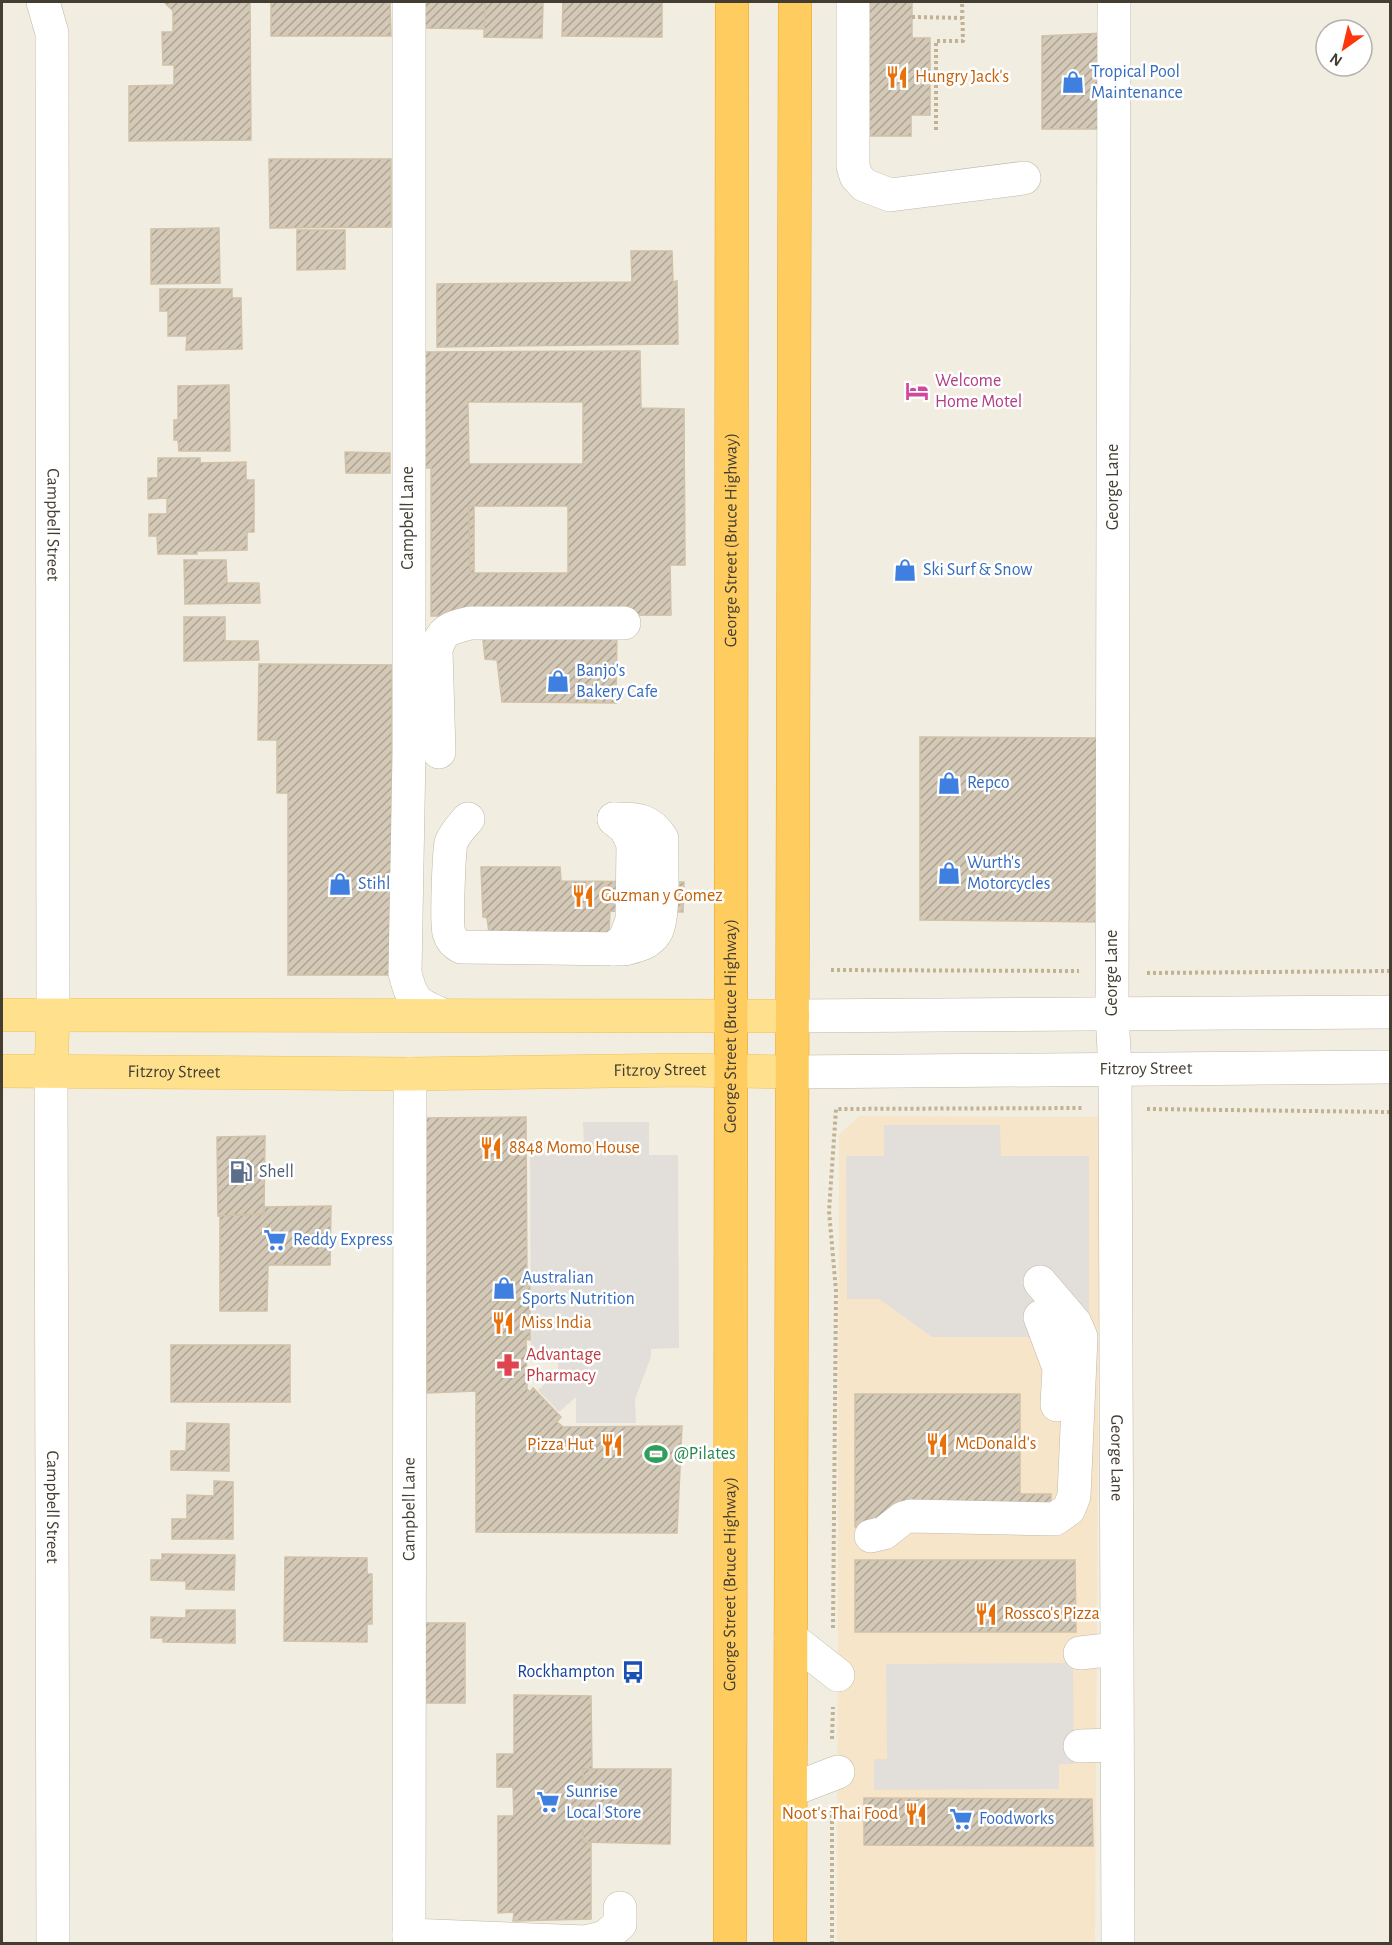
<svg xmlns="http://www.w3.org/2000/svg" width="1392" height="1945" viewBox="0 0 1392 1945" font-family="'Alegreya Sans',sans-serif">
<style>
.commercial{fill:#f7e5c9}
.parking{fill:#e2dfda}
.building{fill:url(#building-hatch);stroke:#d0c1a8;stroke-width:1.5;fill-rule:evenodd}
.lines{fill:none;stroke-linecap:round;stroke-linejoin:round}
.minor-casing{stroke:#c0b8a6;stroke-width:34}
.major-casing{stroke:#ecc255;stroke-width:34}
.highway-casing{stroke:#e9a424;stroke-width:34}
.path{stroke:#c1b293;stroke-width:4;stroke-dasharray:3 3;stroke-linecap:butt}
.minor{stroke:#fff;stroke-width:33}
.major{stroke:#ffe18d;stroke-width:33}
.highway{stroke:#ffcd5f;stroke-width:33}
.labels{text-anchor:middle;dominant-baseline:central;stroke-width:5;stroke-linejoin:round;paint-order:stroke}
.shop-label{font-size:18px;fill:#366cbe;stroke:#fff;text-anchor:start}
.food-label{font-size:18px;fill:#c56008;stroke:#fff;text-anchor:start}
.hotel-label{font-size:18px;fill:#b23c85;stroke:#fff;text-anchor:start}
.street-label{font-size:18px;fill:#433d32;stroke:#fff}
.service-label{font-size:18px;fill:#4e5e75;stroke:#fff;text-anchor:start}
.health-label{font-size:18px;fill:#be3a42;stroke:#fff;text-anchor:start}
.leisure-label{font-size:18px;fill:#27864d;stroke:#fff;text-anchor:start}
.transit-label{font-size:18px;fill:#164399;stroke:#fff;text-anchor:end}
</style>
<defs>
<pattern id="building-hatch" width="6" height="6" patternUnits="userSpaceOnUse" patternTransform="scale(1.5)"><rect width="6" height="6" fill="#d3c9b6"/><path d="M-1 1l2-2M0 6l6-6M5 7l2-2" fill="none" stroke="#ada495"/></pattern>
</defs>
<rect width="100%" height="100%" fill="#f2ede1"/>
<!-- commercial -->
<path class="commercial" d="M859 1116 1100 1117 1095 1943 837 1944 839 1135Z"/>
<!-- parking -->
<g class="parking">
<path d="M583 1122H649V1155H678L679 1348 651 1349V1357L635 1399 636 1423H576V1397L559 1412 538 1390 558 1372V1360H531L530 1148H584Z"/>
<path d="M884 1125H1000L1001 1156H1089V1337H932L879 1299H847L846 1156H884Z"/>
<path d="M1073 1663 1074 1764H1059V1789L874 1790V1759H887L886 1664Z"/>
</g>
<!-- building -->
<g class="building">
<path d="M164 2H250L251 140 129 141V86L174 85V65H163L162 32H173V11Z"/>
<path d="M271 2H390L391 36H271Z"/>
<path d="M424 2H485V29L424 28Z"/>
<path d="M485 2H543L542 38 484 37Z"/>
<path d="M563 2H662V37L562 36Z"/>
<path d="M863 2H912V38H930V115H911V136H864Z"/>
<path d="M1104 33 1105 129H1042V36Z"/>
<path d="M269 159H391V227L270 228Z"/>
<path d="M219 228 220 283 151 284V229Z"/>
<path d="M297 230H345V269L297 270Z"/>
<path d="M631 251H672L673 282 677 281 678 344 437 347V284L632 282Z"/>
<path d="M160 289H232V298H241L242 349 186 350 187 336H168V311H160Z"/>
<path d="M640 351 641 408 684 409 685 565H670L671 615 431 616V468H425L424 352ZM468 402H583V464H469ZM469 506H568V573H470Z"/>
<path d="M229 385 230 451H179L178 440H174V420H178V386Z"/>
<path d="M345 452 390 453V473H346Z"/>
<path d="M158 458H200V463L246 462V480H254V532H247V550L197 551V554H158L157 536H149V514H167V498L148 499V478H158Z"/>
<path d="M469 506H474V573H470Z"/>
<path d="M184 560H226L227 583H259L260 603 185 604Z"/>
<path d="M184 617H225V641H258L259 660 184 661Z"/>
<path d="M617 633 616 703 502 702 497 660 485 659 483 640 498 637Z"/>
<path d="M259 664 392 665V975H288V793H277V740H258Z"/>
<path d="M920 737 1100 738 1099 922 920 920Z"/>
<path d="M481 867H560L561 881 684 882 683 912 610 911 608 953 489 932 487 918 483 917Z"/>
<path d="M526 1117 527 1281 530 1282V1340L526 1339 527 1389 530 1392 533 1388 561 1417 557 1422 563 1427 682 1426 677 1533 476 1532V1391L427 1393 424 1118Z"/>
<path d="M265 1136 264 1214 218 1216 217 1137Z"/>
<path d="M331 1206 330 1265H268L267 1311H220V1216L264 1214V1207Z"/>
<rect x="171" y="1345" width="119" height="57"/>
<path d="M855 1394H1020V1494H1051V1512L1021 1527H855Z"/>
<path d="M187 1423 229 1424V1471L171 1470V1451H186Z"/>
<path d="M214 1481 233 1482V1539H172V1519H187V1495L214 1496Z"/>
<path d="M162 1554 235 1555 234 1590 186 1589V1581L151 1580V1560H162Z"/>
<path d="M285 1557 367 1558V1574H372V1624H367V1642L284 1641Z"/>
<path d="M855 1560H1075L1076 1632H855Z"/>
<path d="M186 1610H235V1643L163 1642V1638H151V1617L186 1618Z"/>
<rect x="425" y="1623" width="40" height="80"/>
<path d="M514 1695 591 1696 592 1769H583V1842H591V1919L513 1921 514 1912 498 1913V1816H514L513 1787H497V1754H514Z"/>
<path d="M583 1769H671L670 1844 583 1842Z"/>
<path d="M864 1798 1092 1799 1093 1846 864 1845Z"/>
</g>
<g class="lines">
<!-- minor casing -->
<g class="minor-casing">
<g id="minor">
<path id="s1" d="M43 2 52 33 53 1016"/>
<path d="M409 2V753L405 973C412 1001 416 1004 443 1015"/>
<path d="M853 2V166L856 176 864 185 890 195 1024 178"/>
<path id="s2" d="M1114 2 1112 1013 1115 1069 1118 1944"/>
<path d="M439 752 436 650C442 629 450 628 470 623H624"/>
<path d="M468 819C462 826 454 834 451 843 449 852 446 924 449 933 451 940 455 944 461 947L624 949C636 946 649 944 656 932 665 918 661 858 662 839 649 818 636 819 614 819"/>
<path d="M613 949 625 939 632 920 633 844 626 829 614 819"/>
<path d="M793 1016 1390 1012"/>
<path id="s3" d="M51 1071 53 1944"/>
<path id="s4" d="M792 1072 1390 1067"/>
<path d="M1040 1317 1059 1368 1057 1405"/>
<path d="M871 1536 884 1533 903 1518 910 1516 1055 1519 1069 1509 1074 1496 1081 1337 1075 1323 1040 1282"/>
<path d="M791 1638 838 1675"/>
<path d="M1080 1653 1116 1649"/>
<path d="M1080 1746 1117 1745"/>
<path d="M791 1790 838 1772"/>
<path d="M409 1935 586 1942 605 1937 620 1924V1908"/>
<path id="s5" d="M409 1944 410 1074"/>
</g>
</g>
<!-- major casing -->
<g class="major-casing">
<g id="major">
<path d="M2 1015 793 1016"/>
<path id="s6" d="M2 1071 410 1074 685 1070 792 1072"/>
<path d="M51 1071 53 1016"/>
</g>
</g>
<!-- highway casing -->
<g class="highway-casing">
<g id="highway">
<path id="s7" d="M730 1944 732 2"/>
<path d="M790 1944 795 2"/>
</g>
</g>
<!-- path -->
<g class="path">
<path d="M912 17 962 18"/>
<path d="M936 130V41H963L962 2"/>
<path d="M831 970 1079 971"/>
<path d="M1147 973 1390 971"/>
<path d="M1147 1109 1390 1112"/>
<path d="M833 1628 836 1291 829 1211 836 1109 1083 1108"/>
<path d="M832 1739 833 1707"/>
<path d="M832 1809V1944"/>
</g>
<!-- minor -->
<use href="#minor" class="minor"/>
<!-- major -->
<use href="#major" class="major"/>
<!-- highway -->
<use href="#highway" class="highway"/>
</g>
<!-- icons -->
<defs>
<g id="restaurant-bare" transform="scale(1.8)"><path d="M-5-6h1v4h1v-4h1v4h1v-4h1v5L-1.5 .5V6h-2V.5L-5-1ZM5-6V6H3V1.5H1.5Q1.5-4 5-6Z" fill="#e8710a" stroke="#fff" stroke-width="2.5" paint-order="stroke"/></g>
<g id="shop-bare" transform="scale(1.8)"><path d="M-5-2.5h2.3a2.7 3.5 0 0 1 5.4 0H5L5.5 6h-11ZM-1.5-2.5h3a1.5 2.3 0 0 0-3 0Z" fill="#3f7fe0" stroke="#fff" stroke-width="2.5" paint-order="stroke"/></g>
<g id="hotel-bare" transform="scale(1.8)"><path d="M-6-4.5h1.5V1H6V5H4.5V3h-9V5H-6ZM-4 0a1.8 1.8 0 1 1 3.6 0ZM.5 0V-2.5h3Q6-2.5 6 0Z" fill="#d1479c" stroke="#fff" stroke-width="2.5" paint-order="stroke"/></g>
<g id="fuel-bare" transform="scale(1.8)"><path d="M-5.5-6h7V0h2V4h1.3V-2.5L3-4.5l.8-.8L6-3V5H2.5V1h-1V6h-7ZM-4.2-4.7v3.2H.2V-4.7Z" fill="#5c6f8a" stroke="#fff" stroke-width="2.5" paint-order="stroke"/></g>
<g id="supermarket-bare" transform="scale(1.8)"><path d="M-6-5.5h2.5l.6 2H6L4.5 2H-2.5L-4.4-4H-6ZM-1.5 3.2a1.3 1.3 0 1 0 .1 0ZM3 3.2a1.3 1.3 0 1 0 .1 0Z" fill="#3f7fe0" stroke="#fff" stroke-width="2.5" paint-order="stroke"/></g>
<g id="pharmacy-bare" transform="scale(1.8)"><path d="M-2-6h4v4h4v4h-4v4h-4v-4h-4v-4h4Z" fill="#e0444e" stroke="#fff" stroke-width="2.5" paint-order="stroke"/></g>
<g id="stadium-bare" transform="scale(1.8)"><path d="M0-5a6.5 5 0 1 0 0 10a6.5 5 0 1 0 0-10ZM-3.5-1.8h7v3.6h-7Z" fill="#2e9e5b" stroke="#fff" stroke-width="2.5" paint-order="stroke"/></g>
<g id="bus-bare" transform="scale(1.8)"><path d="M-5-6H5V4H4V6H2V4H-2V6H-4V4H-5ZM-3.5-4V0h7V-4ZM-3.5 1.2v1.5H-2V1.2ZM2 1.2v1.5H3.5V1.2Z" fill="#1a4fb4" stroke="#fff" stroke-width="2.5" paint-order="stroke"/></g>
</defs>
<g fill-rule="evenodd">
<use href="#restaurant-bare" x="897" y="77"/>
<use href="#shop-bare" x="1073" y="82"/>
<use href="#hotel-bare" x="917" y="391"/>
<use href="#shop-bare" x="905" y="570"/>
<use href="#shop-bare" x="558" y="681"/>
<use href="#shop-bare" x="949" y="783"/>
<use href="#shop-bare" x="949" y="873"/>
<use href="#shop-bare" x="340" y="884"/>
<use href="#restaurant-bare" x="583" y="896"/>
<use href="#restaurant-bare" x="491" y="1148"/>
<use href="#fuel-bare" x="241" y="1172"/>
<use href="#supermarket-bare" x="275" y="1240"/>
<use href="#shop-bare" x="504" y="1288"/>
<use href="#restaurant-bare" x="503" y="1323"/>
<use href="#pharmacy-bare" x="508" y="1365"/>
<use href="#restaurant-bare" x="937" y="1444"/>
<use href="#restaurant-bare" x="612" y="1445"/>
<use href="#stadium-bare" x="656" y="1454"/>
<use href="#restaurant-bare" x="986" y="1614"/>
<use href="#bus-bare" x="633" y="1672"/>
<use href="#supermarket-bare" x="548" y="1802"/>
<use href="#restaurant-bare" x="916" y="1814"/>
<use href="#supermarket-bare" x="961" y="1819"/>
</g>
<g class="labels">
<!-- shop labels -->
<g class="shop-label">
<text x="1091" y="72">Tropical Pool<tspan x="1091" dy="21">Maintenance</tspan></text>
<text x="923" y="570">Ski Surf &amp; Snow</text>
<text x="576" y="671">Banjo's<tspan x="576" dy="21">Bakery Cafe</tspan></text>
<text x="967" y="783">Repco</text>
<text x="967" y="863">Wurth's<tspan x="967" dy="21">Motorcycles</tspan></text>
<text x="358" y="884">Stihl</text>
<text x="293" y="1240">Reddy Express</text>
<text x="522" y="1278">Australian<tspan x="522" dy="21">Sports Nutrition</tspan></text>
<text x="566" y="1792">Sunrise<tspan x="566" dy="21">Local Store</tspan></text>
<text x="979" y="1819">Foodworks</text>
</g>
<!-- food labels -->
<g class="food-label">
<text x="915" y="77">Hungry Jack's</text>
<text x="601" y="896">Guzman y Gomez</text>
<text x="509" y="1148">8848 Momo House</text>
<text x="521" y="1323">Miss India</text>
<text x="955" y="1444">McDonald's</text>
<text x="594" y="1445" text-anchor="end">Pizza Hut</text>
<text x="1004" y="1614">Rossco's Pizza</text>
<text x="898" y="1814" text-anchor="end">Noot's Thai Food</text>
</g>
<!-- hotel labels -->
<g class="hotel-label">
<text x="935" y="381">Welcome<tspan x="935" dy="21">Home Motel</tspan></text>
</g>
<!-- street labels -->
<g class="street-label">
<text transform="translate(1113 487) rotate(-90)">George Lane</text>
<text transform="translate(408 518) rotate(-90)">Campbell Lane</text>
<text stroke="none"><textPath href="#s1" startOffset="524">Campbell Street</textPath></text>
<text stroke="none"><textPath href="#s7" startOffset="1404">George Street (Bruce Highway)</textPath></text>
<text transform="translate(1112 973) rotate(-90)">George Lane</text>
<text stroke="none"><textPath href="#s7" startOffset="918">George Street (Bruce Highway)</textPath></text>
<text stroke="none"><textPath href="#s4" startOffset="354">Fitzroy Street</textPath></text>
<text stroke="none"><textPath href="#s6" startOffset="658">Fitzroy Street</textPath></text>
<text stroke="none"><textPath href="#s6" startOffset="172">Fitzroy Street</textPath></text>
<text stroke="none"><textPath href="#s2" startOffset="1456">George Lane</textPath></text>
<text stroke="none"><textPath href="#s3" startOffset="436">Campbell Street</textPath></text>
<text stroke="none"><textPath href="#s5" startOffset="435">Campbell Lane</textPath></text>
<text stroke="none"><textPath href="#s7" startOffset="360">George Street (Bruce Highway)</textPath></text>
</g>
<!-- service labels -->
<g class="service-label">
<text x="259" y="1172">Shell</text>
</g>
<!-- health labels -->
<g class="health-label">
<text x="526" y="1355">Advantage<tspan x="526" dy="21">Pharmacy</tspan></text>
</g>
<!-- leisure labels -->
<g class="leisure-label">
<text x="674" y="1454">@Pilates</text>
</g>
<!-- transit labels -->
<g class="transit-label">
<text x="615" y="1672">Rockhampton</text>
</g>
</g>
<!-- border -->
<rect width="1392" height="1945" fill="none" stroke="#433d32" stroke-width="6"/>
<!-- north arrow -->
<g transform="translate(1344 48) rotate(214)"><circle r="28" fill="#ffffff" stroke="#b4b1ad" stroke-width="1.5"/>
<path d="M0-4.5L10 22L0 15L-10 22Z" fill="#ff350b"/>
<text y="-9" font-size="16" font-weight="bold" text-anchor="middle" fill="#433d32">N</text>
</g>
</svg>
